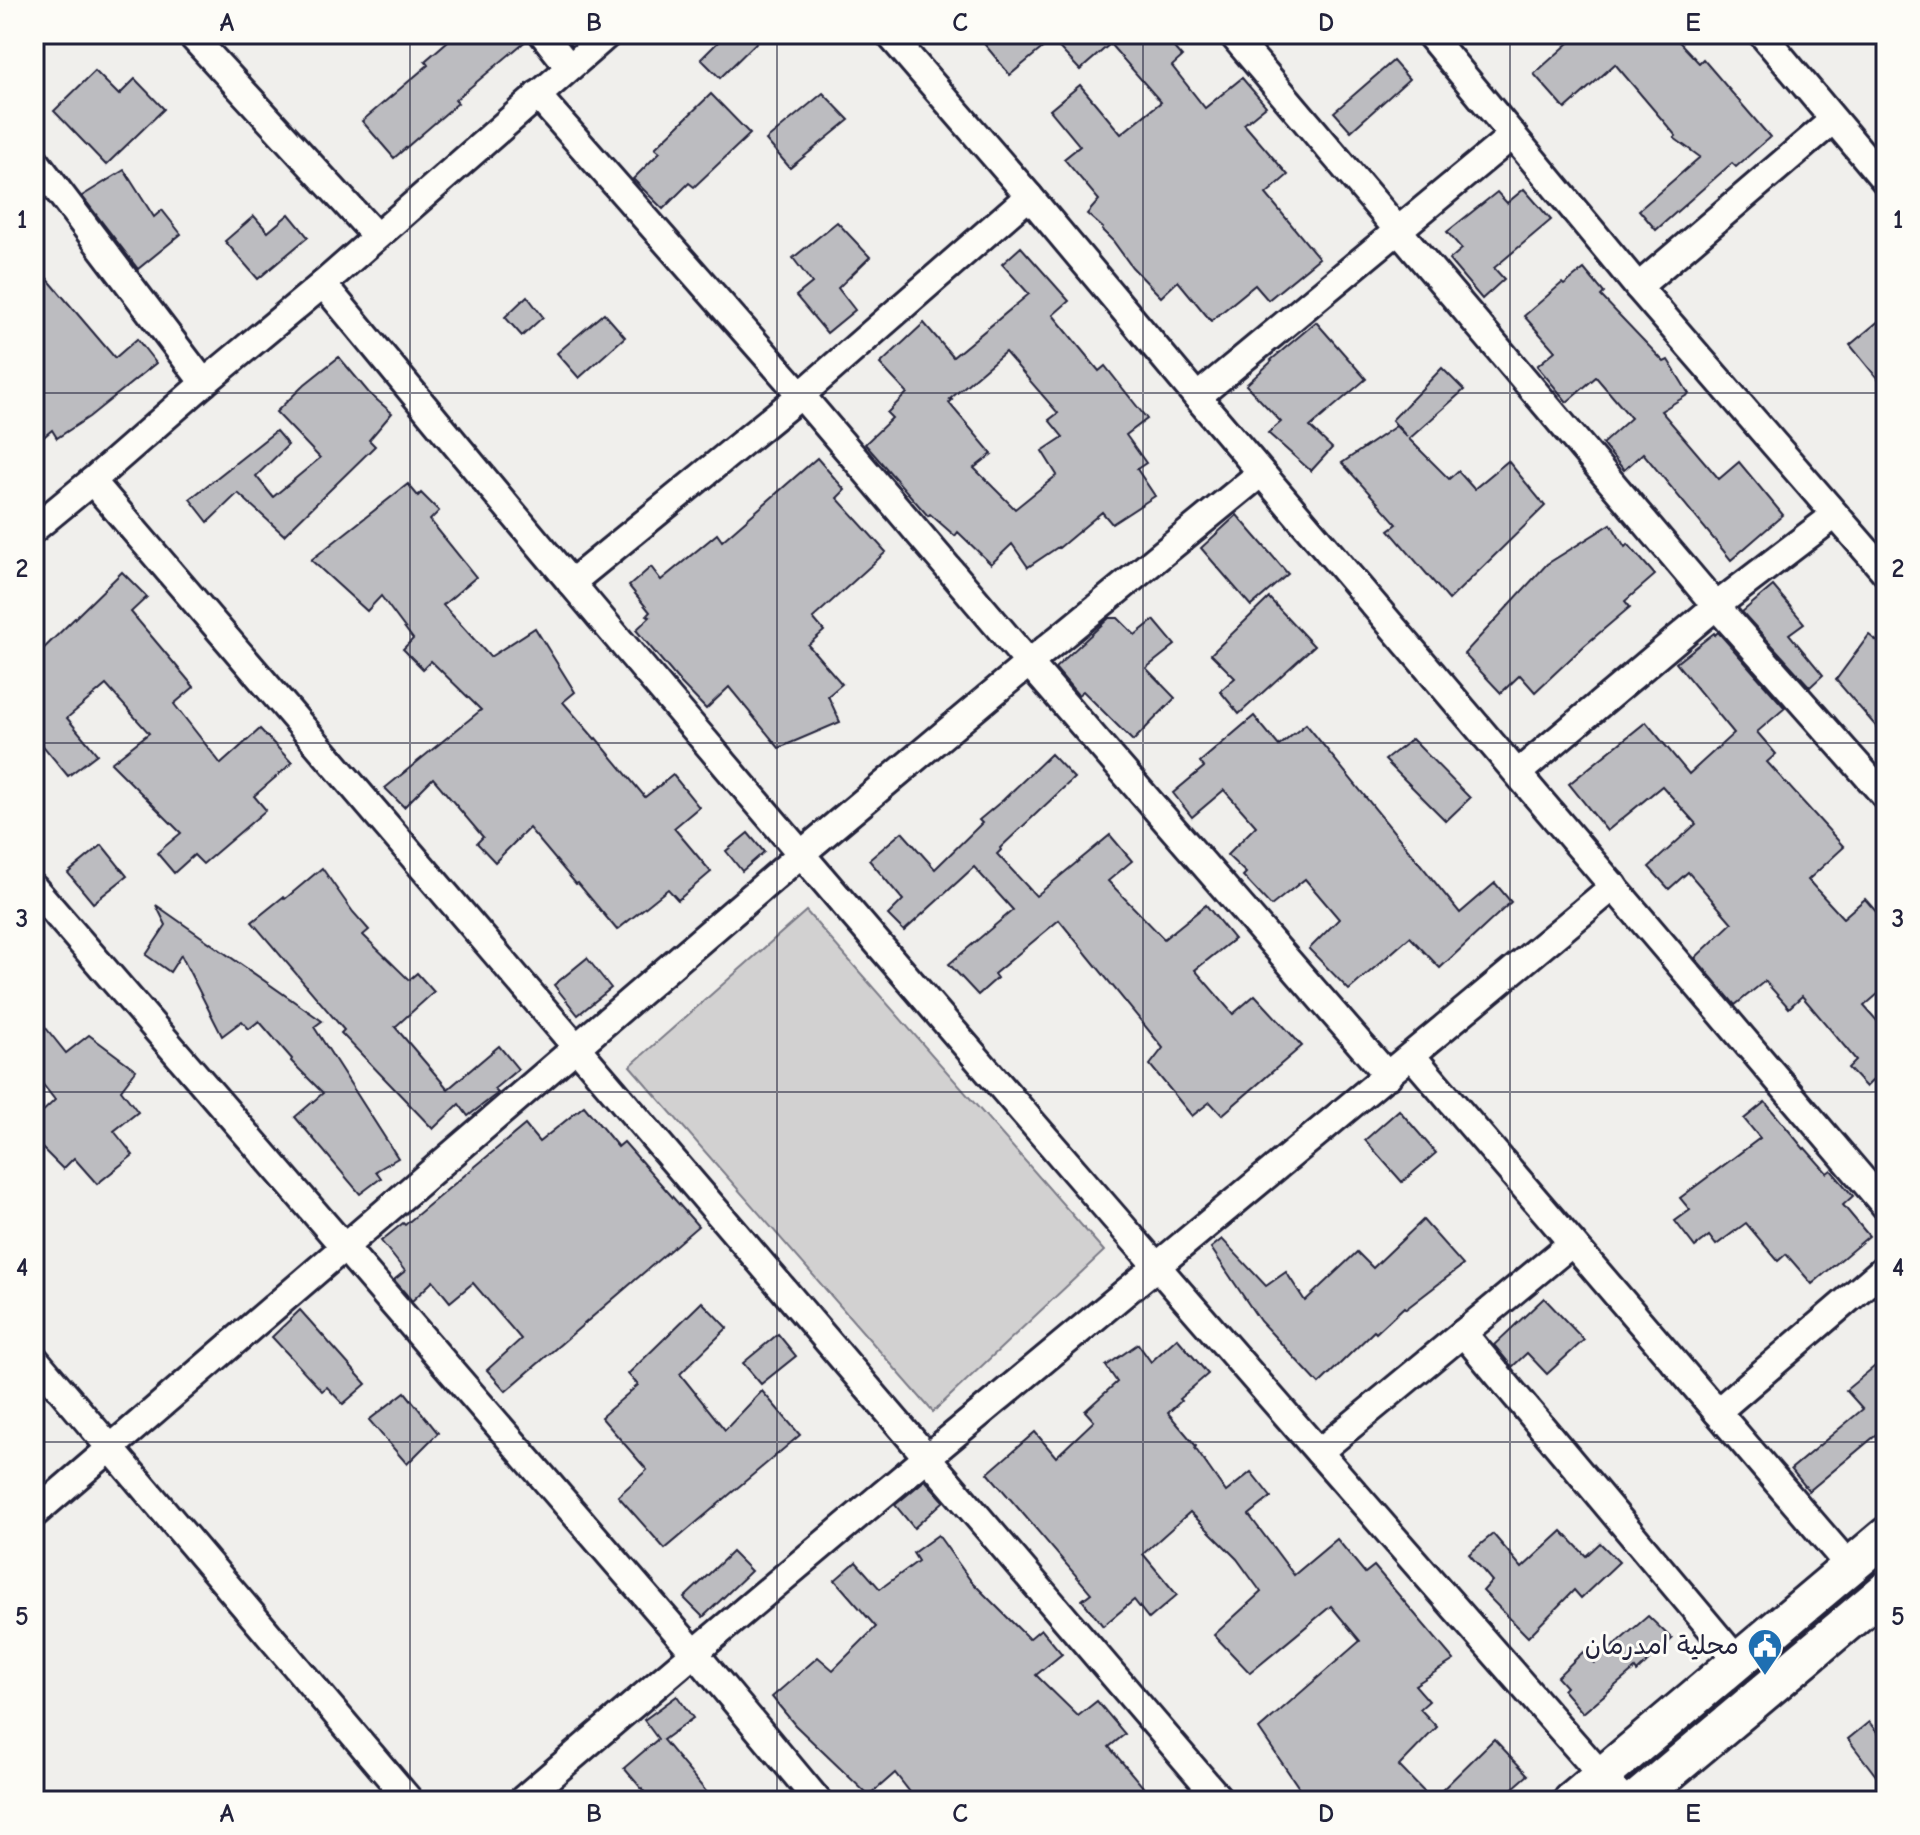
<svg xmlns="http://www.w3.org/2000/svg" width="1920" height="1835" viewBox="0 0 1920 1835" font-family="'Comic Neue','Playpen Sans Arabic',sans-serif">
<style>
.green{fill:#d2d1d1;stroke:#7a7a86;stroke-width:2}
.building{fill:#bcbcc0;stroke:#22223b;stroke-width:2;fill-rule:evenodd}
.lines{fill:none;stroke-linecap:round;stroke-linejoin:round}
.minor-casing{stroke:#22223b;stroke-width:32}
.secondary-casing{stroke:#22223b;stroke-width:42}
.minor{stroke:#fdfcf7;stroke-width:26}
.secondary{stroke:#fdfcf7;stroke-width:36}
.grid{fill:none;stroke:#22223b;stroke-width:2;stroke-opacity:0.55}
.labels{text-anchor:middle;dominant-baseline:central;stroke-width:6;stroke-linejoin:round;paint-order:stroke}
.poi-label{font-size:26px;fill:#22223b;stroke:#fdfcf7;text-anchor:end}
.neatline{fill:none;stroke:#22223b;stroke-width:3}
.grid-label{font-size:26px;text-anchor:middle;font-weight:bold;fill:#22223b}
</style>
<rect width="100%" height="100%" fill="#f0efec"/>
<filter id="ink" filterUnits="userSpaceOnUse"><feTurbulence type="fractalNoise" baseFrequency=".0125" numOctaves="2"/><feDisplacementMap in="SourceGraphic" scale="16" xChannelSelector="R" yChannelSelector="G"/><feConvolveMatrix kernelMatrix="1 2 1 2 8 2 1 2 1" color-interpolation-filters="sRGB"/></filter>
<g filter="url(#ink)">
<!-- green -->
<path class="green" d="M806 911 1104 1251 933 1412 630 1066Z"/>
<!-- building -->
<g class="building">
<path d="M456 34H527L528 39 455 100 458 103 394 158 362 121 428 65 425 61Z"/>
<path d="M726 34H765L720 78 701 59Z"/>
<path d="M976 34H1162L1182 57 1172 66 1205 108 1242 78 1266 106 1244 124 1288 175 1266 194 1319 258 1268 300 1255 285 1211 321 1178 281 1161 297 1132 267 1113 241 1102 230 1103 228 1087 214 1099 200 1064 159 1080 146 1050 110 1080 85 1121 134 1161 102 1110 44 1080 70 1052 40 1010 75Z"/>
<path d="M1579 34H1672L1699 63 1703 59 1770 137 1736 167 1732 163 1656 230 1639 210 1700 157 1674 138 1676 136 1615 64 1565 109 1534 74Z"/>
<path d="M1393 61 1409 79 1351 131 1334 112Z"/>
<path d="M95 71 119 95 135 79 164 109 106 165 54 111Z"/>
<path d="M823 93 849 120 790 168 766 140Z"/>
<path d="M711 94 750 134 694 187 689 183 663 209 633 179 660 152 655 148Z"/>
<path d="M124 170 154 217 162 210 181 234 138 269 82 196Z"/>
<path d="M1524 189 1551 220 1494 268 1504 279 1482 299 1449 260 1462 249 1447 232 1497 192 1507 203Z"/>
<path d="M289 214 308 237 258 279 225 241 254 216 268 232Z"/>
<path d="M837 222 870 257 838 288 855 310 827 333 796 296 812 283 793 258Z"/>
<path d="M1021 247 1069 301 1053 315 1099 371 1105 366 1147 419 1126 435 1146 463 1137 469 1155 496 1112 524 1102 512 1059 548 1058 547 1028 567 1012 544 991 564 958 532 955 536 930 514 928 516 865 444 892 418 887 413 907 393 880 364 924 323 953 357 1029 294 1002 264ZM1005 352 1058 413 1049 420 1063 437 1042 451 1057 475 1015 509 974 468 992 454 949 403 952 400 950 399Z"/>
<path d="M34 263 115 358 137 339 156 363 89 417 57 438 52 430 34 445Z"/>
<path d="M1584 269 1604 293 1601 296 1664 362 1668 360 1689 394 1661 411 1719 479 1739 462 1783 515 1731 560 1643 453 1624 470 1602 444 1631 418 1596 377 1567 402 1537 366 1555 351 1524 316 1562 283 1564 285Z"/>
<path d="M527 296 543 317 522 336 505 317Z"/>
<path d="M604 313 625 337 579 378 557 353Z"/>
<path d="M1886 315V389L1850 345Z"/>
<path d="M1316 322 1366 379 1310 427 1332 448 1311 471 1268 433 1281 422 1246 385 1272 361 1271 360Z"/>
<path d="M339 357 369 393 392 413 369 440 375 446 284 535 238 493 208 522 190 499 276 431 288 445 256 476 273 497 320 458 276 412 305 384Z"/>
<path d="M1442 368 1464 390 1409 439 1449 479 1458 471 1474 489 1508 461 1545 506 1449 600 1389 530 1397 524 1342 463 1396 426 1407 437 1392 420Z"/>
<path d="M817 458 845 490 837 498 886 552 813 618 824 631 808 645 842 684 828 696 840 722 779 748 729 687 706 709 680 682 636 630 650 617 647 615 650 612 629 586 651 567 661 580 717 534 722 541Z"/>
<path d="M408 484 418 496 421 493 439 511 430 520 476 577 443 605 490 657 535 628 575 692 563 702 595 739 596 738 645 797 673 775 699 807 674 828 711 872 678 900 668 889 617 930 578 883 576 884 529 828 495 862 477 843 483 837 433 778 404 807 385 788 481 710 431 661 423 669 403 649 413 639 381 596 367 611 311 560Z"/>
<path d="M1237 515 1288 574 1251 606 1201 548Z"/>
<path d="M1611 524 1625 547 1628 544 1655 575 1625 601 1630 607 1584 646 1535 692 1520 675 1501 693 1464 654 1547 564Z"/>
<path d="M122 572 147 597 131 612 194 687 174 704 221 764 260 729 292 763 254 796 266 810 203 864 194 855 174 873 157 853 181 833 111 763 149 733 106 685 67 718 97 754 68 776 34 735V658Z"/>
<path d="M1773 586 1804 623 1789 634 1823 675 1810 687 1742 612Z"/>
<path d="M1269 598 1314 646 1239 714 1220 691 1235 678 1211 654Z"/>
<path d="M1109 618H1118L1135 635 1154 620 1175 645 1146 668 1175 698 1133 741 1083 691 1078 695 1055 668Z"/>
<path d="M1718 632 1785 708 1757 732 1776 754 1767 762 1844 847 1808 880 1843 918 1865 899 1886 923V987L1864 1006 1886 1031V1067L1866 1087 1848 1068 1856 1060 1802 996 1789 1008 1765 981 1735 1005 1695 958 1732 923 1688 872 1669 889 1649 867 1696 824 1662 786 1607 831 1569 784 1646 722 1689 774 1734 733 1676 663 1714 633 1715 635Z"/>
<path d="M1869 635 1886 648V738L1836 680Z"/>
<path d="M1254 716 1279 746 1306 724 1460 913 1495 883 1511 902 1440 968 1410 937 1349 990 1309 949 1339 919 1305 879 1271 906 1243 876 1246 873 1227 855 1256 826 1224 790 1192 817 1173 793 1204 767 1200 762Z"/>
<path d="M1412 739 1470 798 1446 821 1385 760Z"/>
<path d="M1051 754 1074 778 1000 848 1001 850 997 854 1036 896 1110 835 1132 861 1108 881 1164 939 1206 905 1234 939 1195 970 1233 1014 1255 995 1302 1046 1222 1115 1210 1102 1192 1116 1150 1065 1163 1048 1059 920 994 974 997 978 978 995 949 964 1013 910 974 867 904 931 888 915 903 900 869 860 902 832 935 869 982 823 979 820 1003 800Z"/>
<path d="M748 833 764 852 742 871 726 851Z"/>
<path d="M102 845 127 876 93 903 68 873Z"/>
<path d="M322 868 353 912 369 930 363 935 409 980 417 973 434 992 395 1027 448 1089 499 1046 518 1069 494 1089 498 1093 468 1116 459 1104 433 1129 341 1033 344 1030 252 922 283 897 285 899Z"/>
<path d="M156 905 322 1021 314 1027 398 1158 376 1171 381 1178 360 1194 295 1117 323 1093 291 1061 292 1059 259 1021 249 1029 242 1021 222 1036 181 955 170 972 146 955 166 925Z"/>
<path d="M587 958 611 988 578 1015 554 985Z"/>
<path d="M34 1013 66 1053 89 1035 136 1070 121 1090 138 1112 114 1131 133 1155 97 1184 74 1158 63 1169 34 1140V1120L55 1100 34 1073Z"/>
<path d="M1765 1102 1804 1149 1805 1148 1827 1173 1831 1170 1853 1196 1843 1205 1869 1236 1812 1284 1786 1254 1778 1261 1746 1223 1716 1245 1709 1236 1695 1247 1675 1221 1690 1210 1680 1198 1760 1138 1744 1119Z"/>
<path d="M584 1106 618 1147 624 1142 698 1226 506 1391 487 1370 521 1339 473 1283 450 1302 433 1281 412 1301 394 1280 405 1271 381 1241 403 1223 405 1225 525 1125 539 1142Z"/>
<path d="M1399 1110 1436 1153 1402 1182 1365 1140Z"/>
<path d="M1423 1220 1463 1265 1406 1309 1404 1307 1376 1333 1374 1331 1319 1384 1260 1321 1211 1248 1222 1239 1266 1286 1286 1272 1305 1301 1357 1252 1373 1268Z"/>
<path d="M1544 1298 1584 1340 1547 1374 1527 1353 1512 1367 1494 1345Z"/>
<path d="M702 1302 727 1328 680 1374 725 1430 762 1391 800 1435 665 1549 618 1496 647 1470 601 1417 638 1385 628 1374Z"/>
<path d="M300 1310 366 1384 343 1404 327 1387 322 1391 272 1337Z"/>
<path d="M778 1334 796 1356 761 1384 743 1363Z"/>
<path d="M1177 1338 1208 1374 1179 1399 1181 1401 1168 1413 1196 1446 1195 1448 1226 1492 1251 1472 1271 1497 1249 1515 1294 1575 1337 1539 1365 1573 1374 1566 1454 1660 1415 1685 1429 1701 1420 1709 1437 1727 1399 1766 1432 1800 1494 1739 1528 1775 1498 1801H1308L1259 1729 1360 1641 1331 1606 1250 1673 1214 1635 1261 1592 1237 1559 1190 1512 1143 1554 1177 1595 1149 1619 1134 1600 1103 1626 1082 1600 1091 1593 988 1473 1035 1432 1056 1457 1094 1421 1085 1411 1117 1382 1106 1366 1138 1344 1151 1362Z"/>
<path d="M1886 1357V1437L1881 1431 1809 1491 1791 1469 1863 1409 1846 1390Z"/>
<path d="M405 1392 438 1433 407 1464 369 1420Z"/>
<path d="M925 1480 944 1501 914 1528 895 1505Z"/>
<path d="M1562 1531 1586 1556 1600 1543 1619 1562 1581 1598 1574 1590 1528 1637 1483 1591 1492 1581 1469 1554 1493 1534 1522 1568Z"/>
<path d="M938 1535 971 1581 1029 1639 1041 1629 1062 1654 1036 1675 1078 1716 1097 1701 1125 1734 1109 1747 1155 1801H917L895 1773 869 1796 795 1725 772 1697 818 1657 833 1670 876 1627 835 1580 856 1562 880 1589 918 1561 913 1553Z"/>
<path d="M732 1552 751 1571 703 1617 684 1598Z"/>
<path d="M1648 1616 1672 1639 1637 1672 1635 1669 1583 1713 1563 1690 1566 1687 1557 1677 1583 1652 1594 1663Z"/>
<path d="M677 1696 693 1718 663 1740 714 1801H652L624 1768 658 1739 644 1720Z"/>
<path d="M1869 1722 1886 1743V1789L1848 1739Z"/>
</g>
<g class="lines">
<!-- minor casing -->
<g class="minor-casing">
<g id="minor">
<path d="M190 34 376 236"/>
<path d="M543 34 569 67"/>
<path d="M889 34 1029 196 1197 397 1886 1207"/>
<path d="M1232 34 1716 606 1886 797"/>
<path d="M1429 34 1638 287 1886 573"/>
<path d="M1762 34 1886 182"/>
<path d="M537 95 801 395 1029 663 1388 1076"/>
<path d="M34 159 204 383"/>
<path d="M323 284C406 384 489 486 573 585 918 995 1271 1398 1624 1801"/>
<path d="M1638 287 1833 120"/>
<path d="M1197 397 1513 135"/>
<path d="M92 481 1221 1801"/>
<path d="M34 529 92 481 204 383 323 284 608 34"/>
<path d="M571 583 801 395 1029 196"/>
<path d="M1518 773 1716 606 1835 515"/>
<path d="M34 888 694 1652 818 1801"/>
<path d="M1412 1056 1850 1567"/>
<path d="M1463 1333 1738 1661"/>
<path d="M34 1358 410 1801"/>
<path d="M1717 1412 1886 1267"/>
<path d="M1319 1452 1572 1243"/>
<path d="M34 1514 801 854 1029 663 1261 473"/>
<path d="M521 1801C881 1491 1250 1191 1614 886"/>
</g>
</g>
<!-- secondary casing -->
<g class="secondary-casing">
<g id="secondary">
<path d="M1572 1801 1886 1536"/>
<path d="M1635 1801 1886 1590"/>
</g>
</g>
<!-- minor -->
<use href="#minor" class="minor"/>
<!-- secondary -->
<use href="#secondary" class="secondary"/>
</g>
</g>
<!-- grid -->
<path class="grid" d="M410 34V1801M777 34V1801M1143 34V1801M1510 34V1801M34 393H1886M34 743H1886M34 1092H1886M34 1442H1886"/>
<!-- icons -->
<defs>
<g id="civic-pin" transform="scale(1.8)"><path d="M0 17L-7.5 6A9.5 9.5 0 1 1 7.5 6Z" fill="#1f6fb2" stroke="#fdfcf7"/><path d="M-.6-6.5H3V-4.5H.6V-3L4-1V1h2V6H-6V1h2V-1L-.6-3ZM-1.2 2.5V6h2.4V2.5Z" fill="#fff"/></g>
</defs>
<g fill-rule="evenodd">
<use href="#civic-pin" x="1765" y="1646"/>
</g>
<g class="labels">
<!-- poi labels -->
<g class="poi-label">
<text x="1739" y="1646">محلية امدرمان</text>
</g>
</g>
<!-- margin -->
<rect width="1920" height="1835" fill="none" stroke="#fdfcf7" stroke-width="88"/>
<rect x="44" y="44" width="1832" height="1747" class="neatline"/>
<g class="grid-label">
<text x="227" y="31">A</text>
<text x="594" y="31">B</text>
<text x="960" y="31">C</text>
<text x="1326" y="31">D</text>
<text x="1693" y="31">E</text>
<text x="22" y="228">1</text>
<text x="1898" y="228">1</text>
<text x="22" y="577">2</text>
<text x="1898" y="577">2</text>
<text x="22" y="927">3</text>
<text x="1898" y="927">3</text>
<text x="22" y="1276">4</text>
<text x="1898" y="1276">4</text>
<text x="22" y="1625">5</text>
<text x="1898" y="1625">5</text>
<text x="227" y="1822">A</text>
<text x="594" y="1822">B</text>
<text x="960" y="1822">C</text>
<text x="1326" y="1822">D</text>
<text x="1693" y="1822">E</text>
</g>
</svg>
